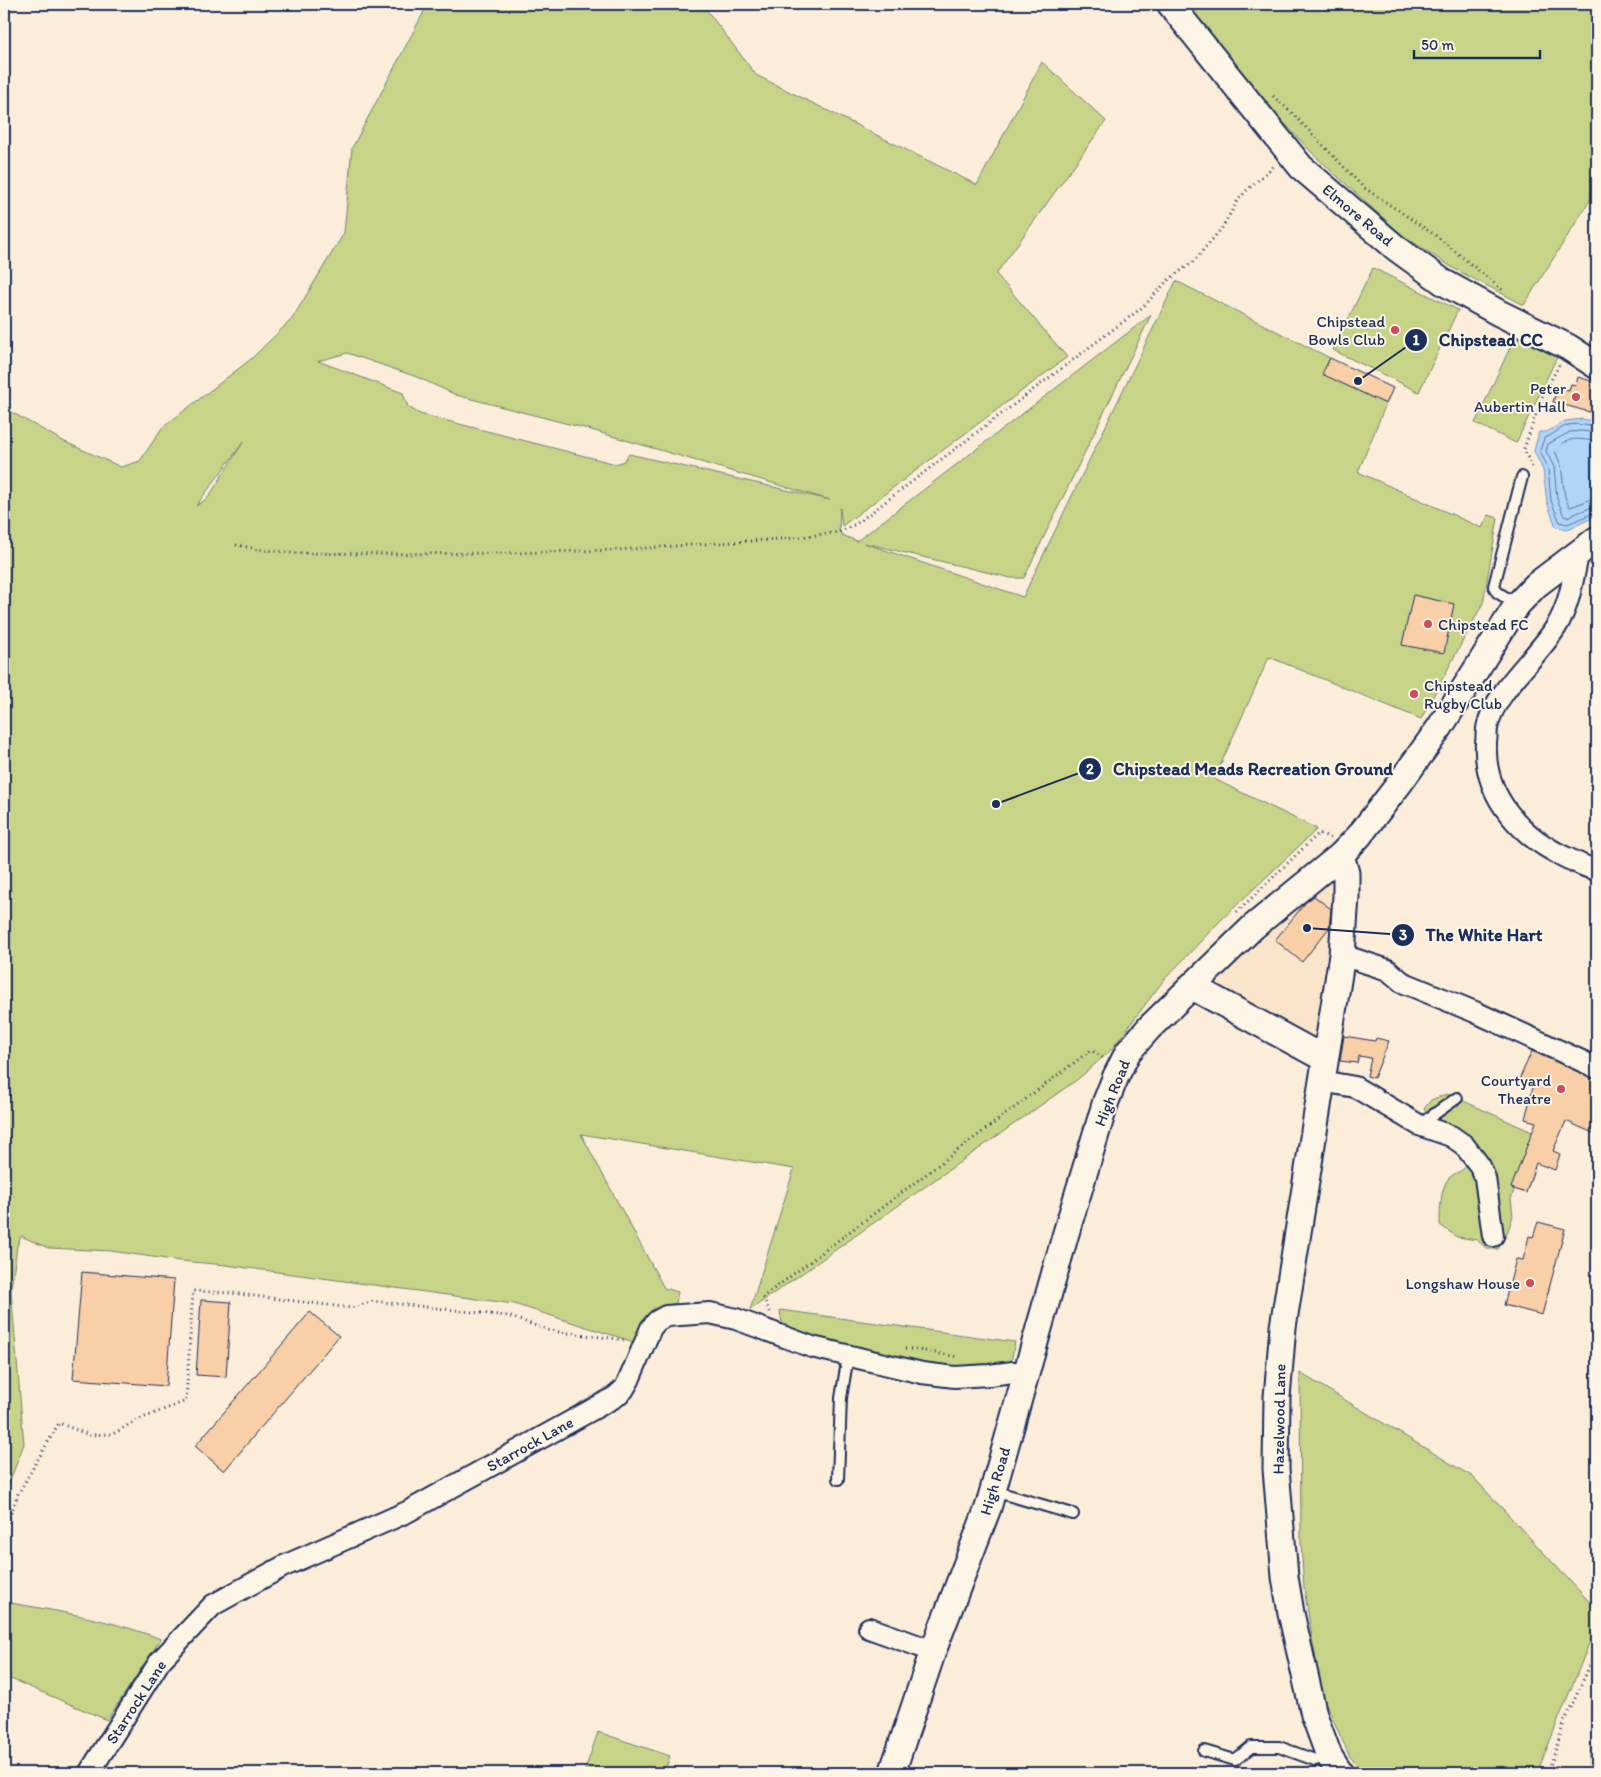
<svg xmlns="http://www.w3.org/2000/svg" width="1601" height="1777" viewBox="0 0 1601 1777" font-family="Itim,sans-serif">
<style>
.built{fill:#fae4ca}
.green{fill:#c7d488;stroke:#718273;fill-rule:evenodd}
.water{fill:#b0d5f9;stroke:#7493bb}
.lines{fill:none;stroke-linecap:round;stroke-linejoin:round}
.shore{stroke:#57719c;stroke-width:1}
.building{fill:#f8cfa7;stroke:#1b2f5e}
.service-casing{stroke:#1b2f5e;stroke-width:14}
.minor-casing{stroke:#1b2f5e;stroke-width:24}
.tertiary-casing{stroke:#1b2f5e;stroke-width:29}
.path{stroke:#1b2f5e;stroke-width:3;stroke-dasharray:1 4;stroke-linecap:butt}
.service{stroke:#fcf5e5;stroke-width:10}
.minor{stroke:#fcf5e5;stroke-width:20}
.tertiary{stroke:#fcf5e5;stroke-width:25}
.poi-dot{fill:#d1495b;stroke:#fcf5e5;stroke-width:2}
.labels{text-anchor:middle;dominant-baseline:central;stroke-width:4;stroke-linejoin:round;paint-order:stroke}
.street-label{font-size:16px;fill:#1b2f5e;stroke:#fcf5e5}
.poi-label{font-size:16px;fill:#1b2f5e;stroke:#fcf5e5;text-anchor:end}
.leader{fill:none;stroke:#1b2f5e;stroke-width:2}
.callout-dot{fill:#1b2f5e;stroke:#fcf5e5;stroke-width:2}
.mark-label{font-size:15px;text-anchor:middle;font-weight:bold;fill:#fff}
.callout-label{font-size:18px;text-anchor:middle;font-weight:bold;fill:#1b2f5e;stroke:#fcf5e5;stroke-width:4;stroke-linejoin:round;paint-order:stroke}
</style>
<rect width="100%" height="100%" fill="#fbedd9"/>
<filter id="ink" filterUnits="userSpaceOnUse"><feTurbulence type="fractalNoise" baseFrequency=".02" numOctaves="2"/><feDisplacementMap in="SourceGraphic" scale="10" xChannelSelector="R" yChannelSelector="G"/><feConvolveMatrix kernelMatrix="1 2 1 2 8 2 1 2 1" color-interpolation-filters="sRGB"/></filter>
<g filter="url(#ink)">
<!-- built -->
<path class="built" d="M1337 870 1339 916 1322 1049 1215 986 1264 932Z"/>
<!-- green -->
<g class="green">
<path d="M428 4H702L756 75 977 185 1042 62 1106 121 996 274 1067 357 842 526 840 508 839 532 844 536 857 541 1151 315 1024 578H1011L864 543 1023 597 1176 281 1330 358 1323 374 1386 404 1358 472 1482 528 1488 515 1498 518 1483 603 1421 719 1269 657 1214 779 1317 829 1221 920 1163 981 1111 1050 1078 1079 750 1310 794 1169 581 1134 664 1288 678 1292 676 1303 653 1309 634 1342 514 1304 226 1265 180 1261 111 1251 48 1248 21 1236 17 1246 11 1290 24 1444 4 1496V408L63 441 121 467 140 461 162 428 251 359 292 319 344 233 352 148ZM347 353 417 377 456 395 588 429 830 500 629 454 624 461 616 464 420 414 408 407 403 393 318 361ZM244 441 208 498 196 506Z"/>
<path d="M1179 4H1597V189L1524 305 1453 268 1402 235 1315 156 1206 39Z"/>
<path d="M1373 268 1458 310 1419 392 1333 350Z"/>
<path d="M1515 337 1557 357 1516 443 1475 423Z"/>
<path d="M1446 1094 1457 1098 1534 1133 1511 1199 1513 1216 1506 1236 1498 1249H1487L1477 1240 1457 1237 1440 1225C1440 1212 1440 1187 1449 1178 1459 1169 1463 1174 1470 1159L1440 1132 1436 1118 1424 1109 1431 1100Z"/>
<path d="M780 1310 1015 1342 1011 1362 1005 1368 956 1372 783 1330Z"/>
<path d="M1300 1373 1473 1477 1597 1610V1624L1537 1773H1362L1349 1755 1321 1692 1304 1588 1301 1543Z"/>
<path d="M4 1602C59 1611 108 1619 161 1639L107 1720 4 1676Z"/>
<path d="M1597 1671V1773H1587L1589 1766Z"/>
<path d="M598 1732 670 1756 664 1773H584Z"/>
</g>
<!-- water -->
<path class="water" d="M1582 419 1597 422V516L1568 529 1556 527 1547 502 1543 470 1534 451 1539 432H1547L1565 421Z"/>
<g class="lines">
<!-- shore -->
<g class="shore">
<path d="M1597 427C1588 426 1579 423 1569 425 1560 427 1553 436 1544 438L1540 451 1548 468 1551 501 1560 522 1567 524 1597 512"/>
<path d="M1597 433 1581 431 1570 432 1548 444 1546 451 1554 467 1557 499 1564 516 1567 517 1592 507 1597 506"/>
<path d="M1597 441C1578 440 1570 434 1555 451L1561 465 1565 497 1569 506 1571 507 1589 500 1597 498"/>
</g>
</g>
<!-- building -->
<g class="building">
<path d="M1330 358 1393 388 1386 404 1322 374Z"/>
<path d="M1578 377 1591 381V386L1595 387 1594 390 1597 392V414L1553 402 1558 387 1569 390 1571 384 1576 385Z"/>
<path d="M1413 595 1454 604 1444 653 1402 645Z"/>
<path d="M1314 896 1331 909 1329 928 1302 962 1275 940 1306 902Z"/>
<path d="M1344 1036 1375 1041 1376 1038 1389 1041 1374 1078 1367 1076 1371 1058 1359 1056 1357 1063 1340 1061Z"/>
<path d="M1532 1051 1597 1080V1124L1593 1133 1566 1121 1553 1151 1560 1154 1555 1170 1536 1163 1526 1193 1511 1188 1536 1122 1525 1119 1533 1087 1518 1082Z"/>
<path d="M1538 1222 1565 1229 1542 1315 1504 1305 1516 1259 1523 1260 1529 1236 1533 1237Z"/>
<path d="M82 1272 174 1280 166 1386 73 1379Z"/>
<path d="M201 1300 231 1302 226 1377 196 1375Z"/>
<path d="M310 1312 339 1336 224 1471 195 1446Z"/>
</g>
<g class="lines">
<!-- service casing -->
<g class="service-casing">
<g id="service">
<path d="M1516 604 1497 592 1494 586 1522 477"/>
<path d="M1419 1125 1457 1098"/>
<path d="M838 1479 841 1398 848 1356"/>
<path d="M994 1491 1073 1514"/>
<path d="M1204 1751 1235 1760 1251 1747H1279L1315 1760 1328 1756"/>
</g>
</g>
<!-- minor casing -->
<g class="minor-casing">
<g id="minor">
<path d="M1579 551C1573 577 1570 605 1556 627 1537 658 1497 689 1488 724 1486 729 1487 737 1486 743 1483 797 1522 838 1569 859 1578 863 1587 868 1597 870"/>
<path d="M1342 955 1388 970 1402 982 1475 1012 1597 1068"/>
<path d="M1321 1081 1355 1087 1419 1125 1451 1136 1464 1145 1480 1166 1485 1178 1493 1236"/>
<path d="M869 1628 933 1651"/>
<path d="M89 1773 160 1661 213 1605 284 1566 407 1512 615 1397 624 1389 629 1380 651 1328 657 1321 666 1316 710 1313 736 1319 812 1347 922 1373 955 1377 989 1375 1013 1372 1026 1373"/>
</g>
</g>
<!-- tertiary casing -->
<g class="tertiary-casing">
<g id="tertiary">
<path d="M1170 4 1301 167 1396 248 1443 282 1499 313 1568 347 1597 366"/>
<path d="M1192 985 1200 991 1325 1059"/>
<path d="M892 1773 933 1651 988 1508 1066 1233 1106 1101 1116 1076 1128 1052 1149 1028 1253 927 1341 855 1359 836 1399 784 1440 727 1517 605 1536 585 1597 539"/>
<path d="M1340 1773 1329 1756 1314 1715 1291 1613 1285 1577 1276 1469 1277 1397 1283 1327 1342 955 1346 896V873L1341 855"/>
</g>
</g>
<!-- path -->
<g class="path">
<path d="M1273 96 1294 115 1363 187 1435 235 1504 291"/>
<path d="M1532 467 1524 449 1542 397 1559 365"/>
<path d="M236 545 264 550 293 553 386 554 508 553 616 550 794 538 839 532 856 524 1144 306 1167 281 1194 261 1222 228 1238 200 1246 191 1274 166"/>
<path d="M1237 912 1319 833 1331 838"/>
<path d="M770 1312 763 1297 1091 1050 1103 1058"/>
<path d="M905 1349H913L958 1357"/>
<path d="M4 1532 18 1494 59 1423 89 1435 113 1434 135 1421 186 1401 193 1291 231 1293 351 1308 373 1301 508 1316 551 1331 627 1340"/>
<path d="M1546 1773 1552 1761 1565 1720 1597 1650"/>
</g>
<!-- service -->
<use href="#service" class="service"/>
<!-- minor -->
<use href="#minor" class="minor"/>
<!-- tertiary -->
<use href="#tertiary" class="tertiary"/>
</g>
</g>
<!-- markers -->
<g class="poi-dot">
<circle cx="1395" cy="330" r="5"/>
<circle cx="1576" cy="397" r="5"/>
<circle cx="1428" cy="624" r="5"/>
<circle cx="1414" cy="694" r="5"/>
<circle cx="1561" cy="1089" r="5"/>
<circle cx="1530" cy="1283" r="5"/>
</g>
<g class="labels">
<!-- street labels -->
<g class="street-label">
<text transform="translate(1358 215) rotate(40)">Elmore Road</text>
<text transform="translate(1112 1093) rotate(-68)">High Road</text>
<text transform="translate(1279 1419) rotate(-89)">Hazelwood Lane</text>
<text transform="translate(530 1444) rotate(-29)">Starrock Lane</text>
<text transform="translate(995 1481) rotate(-73)">High Road</text>
<text transform="translate(136 1702) rotate(-57)">Starrock Lane</text>
</g>
<!-- poi labels -->
<g class="poi-label">
<text x="1385" y="321">Chipstead<tspan x="1385" dy="18">Bowls Club</tspan></text>
<text x="1566" y="388">Peter<tspan x="1566" dy="18">Aubertin Hall</tspan></text>
<text x="1438" y="624" text-anchor="start">Chipstead FC</text>
<text x="1424" y="685" text-anchor="start">Chipstead<tspan x="1424" dy="18">Rugby Club</tspan></text>
<text x="1551" y="1080">Courtyard<tspan x="1551" dy="18">Theatre</tspan></text>
<text x="1520" y="1283">Longshaw House</text>
</g>
</g>
<!-- callouts -->
<path class="leader" d="M1358 381L1416 340M996 804L1090 769M1307 928L1403 935"/>
<g class="callout-dot">
<circle cx="1358" cy="381" r="5"/>
<circle cx="996" cy="804" r="5"/>
<circle cx="1307" cy="928" r="5"/>
<circle cx="1416" cy="340" r="12"/>
<circle cx="1090" cy="769" r="12"/>
<circle cx="1403" cy="935" r="12"/>
</g>
<g class="mark-label">
<text x="1416" y="345">1</text>
<text x="1090" y="774">2</text>
<text x="1403" y="940">3</text>
</g>
<g class="callout-label">
<text x="1491" y="346">Chipstead CC</text>
<text x="1253" y="775">Chipstead Meads Recreation Ground</text>
<text x="1484" y="941">The White Hart</text>
</g>
<!-- margin -->
<rect width="1601" height="1777" fill="none" stroke="#fcf5e5" stroke-width="20"/>
<rect x="10" y="10" width="1581" height="1757" fill="none" stroke="#1b2f5e" stroke-width="2" filter="url(#ink)"/>
<!-- scale -->
<path d="M1414 50v8h126v-8" fill="none" stroke="#1b2f5e" stroke-width="2.5"/>
<text x="1421" y="50" font-size="15" fill="#1b2f5e" stroke="#fcf5e5" stroke-width="4" paint-order="stroke">50 m</text>
</svg>
